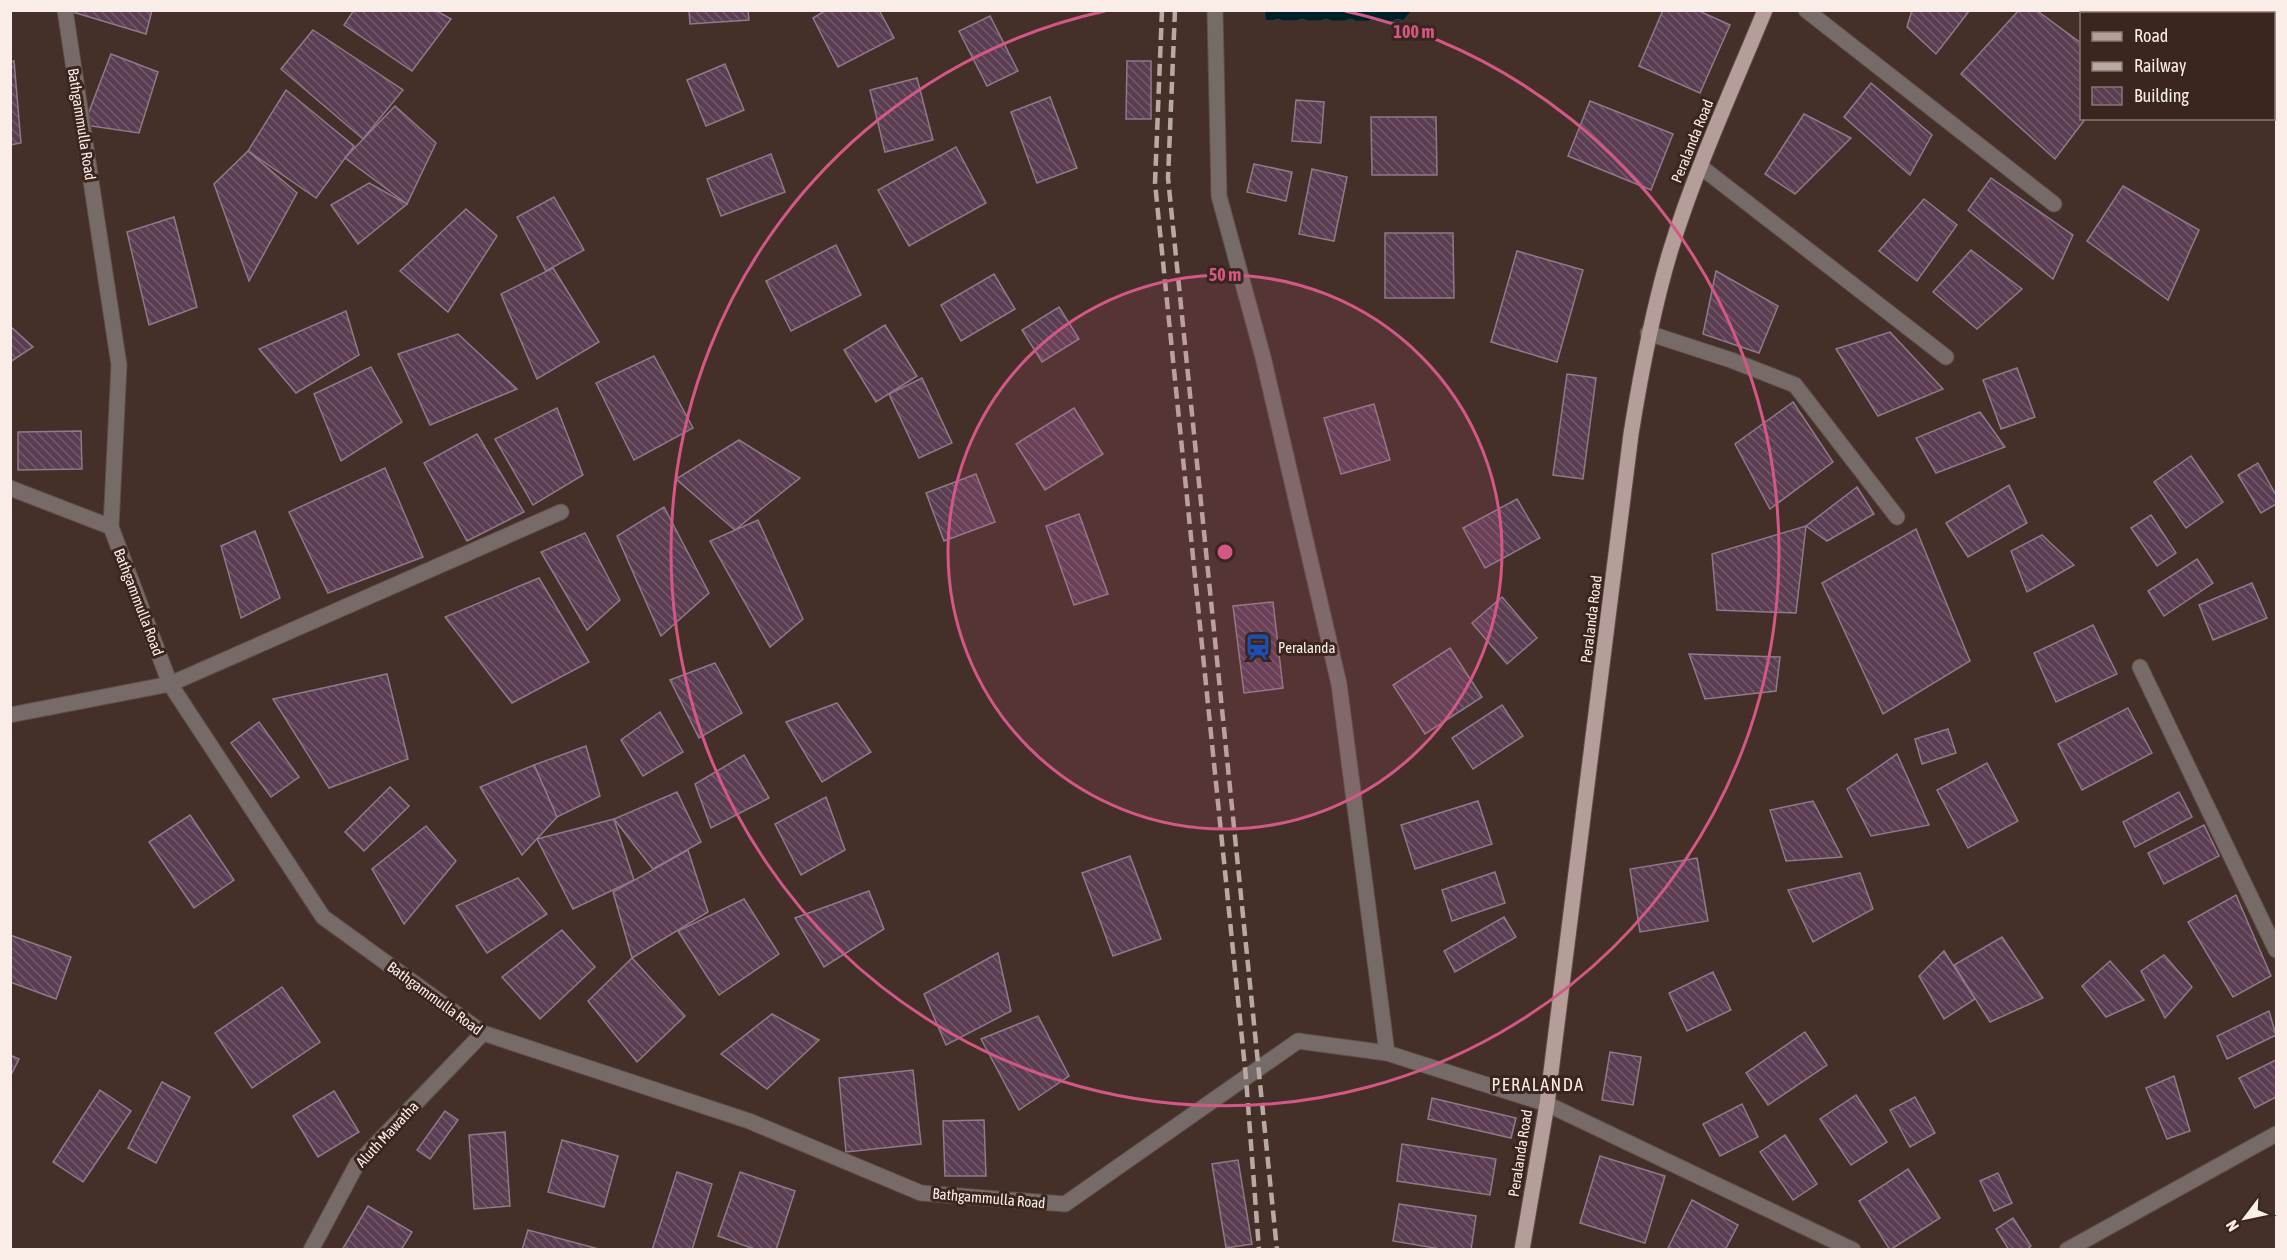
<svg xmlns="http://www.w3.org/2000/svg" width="2287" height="1260" viewBox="0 0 2287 1260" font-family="'Asap Condensed',sans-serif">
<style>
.water{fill:url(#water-waves)}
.building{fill:url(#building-back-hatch);stroke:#8e7a88;stroke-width:1.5}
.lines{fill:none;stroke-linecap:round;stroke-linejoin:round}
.street-casing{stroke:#614e48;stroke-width:17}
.primary-casing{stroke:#614e48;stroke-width:17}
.street{stroke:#766b68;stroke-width:15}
.primary{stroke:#b59e9a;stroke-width:15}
.rail{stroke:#b9a9a4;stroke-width:4.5;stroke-dasharray:12 6;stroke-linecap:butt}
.ring{fill:none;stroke:#d35885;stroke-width:3}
.labels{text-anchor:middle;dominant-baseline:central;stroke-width:6;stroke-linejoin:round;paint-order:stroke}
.street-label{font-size:15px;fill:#faede8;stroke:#3a261f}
.poi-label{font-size:15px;fill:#faede8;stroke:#3a261f;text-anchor:start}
.quarter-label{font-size:18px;letter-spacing:1.5px;fill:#faede8;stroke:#3a261f}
.centre{fill:#d35885;stroke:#3a261f;stroke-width:3}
.ring-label{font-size:18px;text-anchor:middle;font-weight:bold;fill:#d35885;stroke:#3a261f;stroke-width:6;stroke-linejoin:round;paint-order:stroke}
</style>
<defs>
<pattern id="water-waves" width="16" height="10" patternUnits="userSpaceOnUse" patternTransform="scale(1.5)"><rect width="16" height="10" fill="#002029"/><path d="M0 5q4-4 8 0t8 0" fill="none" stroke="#264148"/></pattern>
<pattern id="building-back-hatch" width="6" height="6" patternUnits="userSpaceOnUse" patternTransform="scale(1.5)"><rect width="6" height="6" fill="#5b3d52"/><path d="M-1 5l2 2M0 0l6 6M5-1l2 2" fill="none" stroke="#73596b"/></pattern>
</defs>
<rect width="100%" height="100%" fill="#443029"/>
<!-- water -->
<path class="water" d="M1265 11V10L1411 11 1402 21 1266 20Z"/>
<!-- building -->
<g class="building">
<path d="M66 10H152L146 34Z"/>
<path d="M354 10H435L451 19 412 71 344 25Z"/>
<path d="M689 10H748L749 20 690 24Z"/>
<path d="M826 10H879L894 38 838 67 813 18Z"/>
<path d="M1663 10H1697L1730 25 1700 93 1639 66Z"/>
<path d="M1912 10H1970L1936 54 1907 27Z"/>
<path d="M2019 10H2036L2082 44V118H2086L2055 159 1961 74Z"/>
<path d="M2235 10H2276V34L2274 39V14H2233Z"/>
<path d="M990 16 1018 71 987 86 959 31Z"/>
<path d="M313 30 403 90 363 139 281 69Z"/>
<path d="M111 54 158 72 139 133 84 125Z"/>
<path d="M14 61 21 143 10 145V62Z"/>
<path d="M1127 61H1151V119H1126Z"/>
<path d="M725 64 744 110 706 126 687 80Z"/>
<path d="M917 78 933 140 885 152 870 90Z"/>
<path d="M1871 83 1932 135 1910 175 1844 117Z"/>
<path d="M286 90 354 146 316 198 248 151Z"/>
<path d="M1050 97 1077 168 1037 183 1011 112Z"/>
<path d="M1296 100 1324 102 1321 143 1292 141Z"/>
<path d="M1590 101 1673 134 1651 190 1568 156Z"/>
<path d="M395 106 436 143 407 204 345 158Z"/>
<path d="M1804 114 1851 138 1795 194 1765 174Z"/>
<path d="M1371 117H1436L1437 175H1372Z"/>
<path d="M956 147 986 203 909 246 878 190Z"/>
<path d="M248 151 297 193 249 281 214 184Z"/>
<path d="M771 154 785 192 721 216 707 179Z"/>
<path d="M1254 164 1292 172 1286 201 1247 192Z"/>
<path d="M1312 169 1347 177 1334 241 1299 234Z"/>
<path d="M1991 178 2073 235 2053 279 1968 210Z"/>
<path d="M369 183 407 204 358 244 331 205Z"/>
<path d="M2123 186 2199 230 2168 300 2087 241Z"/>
<path d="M554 197 584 250 546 271 517 217Z"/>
<path d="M1924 199 1957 225 1917 281 1879 251Z"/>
<path d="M466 209 497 236 448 312 400 271Z"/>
<path d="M174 217 197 307 149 325 127 232Z"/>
<path d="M1385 233H1453L1454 298H1385Z"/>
<path d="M836 245 861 295 791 331 766 281Z"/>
<path d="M1971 250 2022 289 1977 329 1933 292Z"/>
<path d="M1517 251 1583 270 1557 362 1491 342Z"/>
<path d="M553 268 599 342 537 379 501 294Z"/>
<path d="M1716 271 1778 306 1759 353 1703 334Z"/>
<path d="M994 274 1015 309 961 341 941 305Z"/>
<path d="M1059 307 1079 339 1042 362 1022 330Z"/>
<path d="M346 311 359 355 296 393 259 349Z"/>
<path d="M885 325 917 376 876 402 844 350Z"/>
<path d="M10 326 33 347 10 362Z"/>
<path d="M1890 332 1943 389 1878 416 1836 349Z"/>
<path d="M458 334 517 389 430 425 398 354Z"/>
<path d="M654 356 693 428 634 460 596 383Z"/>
<path d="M371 367 402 422 341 461 314 394Z"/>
<path d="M2017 368 2035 417 2001 429 1983 380Z"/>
<path d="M1567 374 1596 378 1583 479 1553 475Z"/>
<path d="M922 378 952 443 919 458 889 394Z"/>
<path d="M1793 402 1833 462 1770 509 1735 444Z"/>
<path d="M1374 404 1390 460 1341 474 1324 418Z"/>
<path d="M557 408 583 475 533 505 495 439Z"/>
<path d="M1074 408 1103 454 1045 490 1016 444Z"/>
<path d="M1980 412 2005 447 1936 473 1916 438Z"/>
<path d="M81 431 82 469 18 470V432Z"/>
<path d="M477 434 524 512 467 541 424 463Z"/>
<path d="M739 440 800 478 735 530 676 479Z"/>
<path d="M2191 456 2223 502 2186 528 2154 482Z"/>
<path d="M2258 463 2276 495V504L2261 513 2238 475Z"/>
<path d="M385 468 423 557 328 593 289 512Z"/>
<path d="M976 474 995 522 944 541 926 493Z"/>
<path d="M2009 485 2027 523 1968 557 1946 523Z"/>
<path d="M1857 487 1874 514 1827 541 1806 526Z"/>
<path d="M1517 499 1540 538 1485 568 1463 528Z"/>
<path d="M664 507 709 593 661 636 617 536Z"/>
<path d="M1079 514 1108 594 1074 605 1046 526Z"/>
<path d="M2151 515 2176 553 2157 566 2131 528Z"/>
<path d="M758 520 803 619 770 647 710 541Z"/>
<path d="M1806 526 1796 613 1717 610 1712 554Z"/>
<path d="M1916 529 1970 661 1883 714 1822 583Z"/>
<path d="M255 531 280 598 241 618 221 546Z"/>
<path d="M585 533 620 600 587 630 541 552Z"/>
<path d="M2042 535 2074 565 2027 592 2011 551Z"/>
<path d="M2197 559 2213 583 2164 616 2148 591Z"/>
<path d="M539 578 589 662 512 703 445 617Z"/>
<path d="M2252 583 2267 618 2213 640 2199 605Z"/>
<path d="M1502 597 1537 638 1507 664 1472 623Z"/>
<path d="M1273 602 1283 688 1244 693 1233 606Z"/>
<path d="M2093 625 2117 674 2056 702 2034 653Z"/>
<path d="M1450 648 1482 697 1425 734 1393 685Z"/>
<path d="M1689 654 1780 657 1776 691 1705 699Z"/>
<path d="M715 663 742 713 699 738 670 680Z"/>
<path d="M387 674 408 759 329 788 273 699Z"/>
<path d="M837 703 871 752 822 782 786 722Z"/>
<path d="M1502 705 1523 736 1473 769 1452 738Z"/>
<path d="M2128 708 2152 753 2082 790 2058 744Z"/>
<path d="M660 712 683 752 643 776 621 740Z"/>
<path d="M259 722 299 777 271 797 231 743Z"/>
<path d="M1948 729 1956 753 1922 764 1915 739Z"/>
<path d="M586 746 600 796 557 817 534 765Z"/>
<path d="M1897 754 1929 825 1871 836 1847 789Z"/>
<path d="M744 755 769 798 711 828 695 784Z"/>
<path d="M1987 763 2018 821 1968 848 1937 790Z"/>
<path d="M534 765 557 817 522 855 480 787Z"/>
<path d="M390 787 409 806 364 851 345 832Z"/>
<path d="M677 792 701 842 653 869 614 819Z"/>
<path d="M2179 792 2192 817 2135 847 2123 822Z"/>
<path d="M826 797 845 850 801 875 775 824Z"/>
<path d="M1478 801 1492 844 1415 869 1401 825Z"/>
<path d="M1813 801 1842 857 1786 861 1770 810Z"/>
<path d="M190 815 234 880 194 908 149 842Z"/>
<path d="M614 819 634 880 573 909 537 839Z"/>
<path d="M2204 825 2219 856 2164 884 2148 853Z"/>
<path d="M426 826 456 861 404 924 372 869Z"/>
<path d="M688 850 708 912 632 958 613 892Z"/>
<path d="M1130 856 1161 939 1113 956 1082 873Z"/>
<path d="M1697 858 1708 921 1640 932 1630 869Z"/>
<path d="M1495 872 1505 903 1452 921 1442 890Z"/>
<path d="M1860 873 1873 909 1813 942 1788 890Z"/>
<path d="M518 878 547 914 487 953 456 906Z"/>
<path d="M869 891 884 929 824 967 795 918Z"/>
<path d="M2236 895 2271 976 2233 997 2188 922Z"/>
<path d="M744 899 779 954 719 995 678 931Z"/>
<path d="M1504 917 1516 937 1455 972 1444 951Z"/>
<path d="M562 930 595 967 540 1019 502 977Z"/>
<path d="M10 935 71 957 56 999 10 982Z"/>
<path d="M2002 937 2043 998 1990 1022 1954 965Z"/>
<path d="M1944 951 1975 999 1944 1019 1919 976Z"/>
<path d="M998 953 1011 1011 946 1045 924 994Z"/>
<path d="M2164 955 2192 987 2165 1018 2141 971Z"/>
<path d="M632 958 685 1016 637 1062 588 1001Z"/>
<path d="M2110 961 2144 1000 2106 1017 2082 986Z"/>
<path d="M1713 972 1731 1010 1687 1031 1669 993Z"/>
<path d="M282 987 320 1042 252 1088 215 1033Z"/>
<path d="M2269 1011 2276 1035 2227 1059 2217 1036Z"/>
<path d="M772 1014 819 1040 767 1089 721 1054Z"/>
<path d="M1038 1016 1069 1076 1019 1110 981 1039Z"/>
<path d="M1805 1032 1827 1065 1768 1105 1746 1073Z"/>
<path d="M1610 1052 1641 1057 1633 1105 1602 1100Z"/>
<path d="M10 1055 19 1059 10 1077Z"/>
<path d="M2276 1060V1097L2255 1108 2239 1078Z"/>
<path d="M913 1070 921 1144 846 1152 839 1078Z"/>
<path d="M2174 1076 2190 1131 2167 1139 2146 1088Z"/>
<path d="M162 1082 190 1097 156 1163 128 1148Z"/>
<path d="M100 1090 131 1111 83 1182 53 1162Z"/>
<path d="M334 1091 359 1132 318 1157 293 1116Z"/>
<path d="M1856 1095 1887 1142 1851 1165 1820 1119Z"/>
<path d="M1915 1097 1935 1133 1910 1147 1890 1110Z"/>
<path d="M1432 1098 1516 1118 1511 1138 1428 1119Z"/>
<path d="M1742 1104 1758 1137 1720 1156 1703 1124Z"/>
<path d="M445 1111 458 1120 430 1159 417 1150Z"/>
<path d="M984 1120 986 1176H945L943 1121Z"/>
<path d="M505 1132 510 1206 474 1209 469 1135Z"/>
<path d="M1785 1135 1817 1184 1793 1200 1760 1152Z"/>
<path d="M562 1140 618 1156 604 1207 548 1192Z"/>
<path d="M1402 1144 1496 1159 1490 1195 1397 1181Z"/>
<path d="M1600 1156 1665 1176 1645 1243 1580 1223Z"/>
<path d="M1238 1160 1252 1244 1226 1248 1212 1164Z"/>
<path d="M1908 1169 1940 1218 1890 1250 1859 1201Z"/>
<path d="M677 1172 712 1184 692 1250H652Z"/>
<path d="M740 1172 795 1191 776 1250H757L718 1236Z"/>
<path d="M1998 1173 2012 1203 1994 1211 1980 1181Z"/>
<path d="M1692 1200 1738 1225 1725 1250H1667Z"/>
<path d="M1399 1204 1476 1216 1471 1250H1446L1393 1241Z"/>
<path d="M368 1206 412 1232 401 1250H342Z"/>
<path d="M2013 1218 2031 1246 2026 1250H2009L1996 1229Z"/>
<path d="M528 1230 599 1249V1250H522Z"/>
</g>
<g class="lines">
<!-- street casing -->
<g class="street-casing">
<g id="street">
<path d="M65 10 119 365 111 527 170 684 323 917 483 1033 749 1121 921 1193 1065 1204 1298 1041 1387 1053 1547 1104 1853 1250"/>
<path d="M1215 10 1219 196 1263 357 1339 684 1387 1053"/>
<path d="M1806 10 2054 204"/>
<path d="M1701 167 1946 357"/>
<path d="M1648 333 1731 360 1795 385 1897 517"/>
<path d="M10 488 111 527"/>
<path d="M2140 667 2276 950"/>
<path d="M10 715 170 684 561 512"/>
<path d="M311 1250 357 1164 483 1033"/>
<path d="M2067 1250 2276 1134"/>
</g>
</g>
<!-- primary casing -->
<g class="primary-casing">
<path id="primary" d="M1522 1250 1547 1104 1631 434C1641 372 1652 312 1670 252 1695 170 1732 90 1765 10"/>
</g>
<!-- street -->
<use href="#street" class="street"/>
<!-- primary -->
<use href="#primary" class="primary"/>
<!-- rail -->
<g class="rail">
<path d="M1162 10 1155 183 1246 1078 1259 1250"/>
<path d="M1175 10 1168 178 1277 1250"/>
</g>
</g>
<!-- distance rings -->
<circle cx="1225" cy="552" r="277" fill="#d35885" fill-opacity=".12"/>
<g class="ring">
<circle cx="1225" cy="552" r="277"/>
<path d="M1345 11A554 554 0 1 1 1105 11"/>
</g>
<!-- icons -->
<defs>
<g id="station-bare" transform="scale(2.07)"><path d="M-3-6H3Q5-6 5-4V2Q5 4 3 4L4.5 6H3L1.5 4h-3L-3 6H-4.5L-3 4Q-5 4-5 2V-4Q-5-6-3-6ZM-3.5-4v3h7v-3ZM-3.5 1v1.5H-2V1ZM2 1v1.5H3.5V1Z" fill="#1a4fb4" stroke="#3a261f" stroke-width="2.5" paint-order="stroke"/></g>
</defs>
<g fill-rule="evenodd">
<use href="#station-bare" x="1258" y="647"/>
</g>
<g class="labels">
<!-- street labels -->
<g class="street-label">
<text transform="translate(82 124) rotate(81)">Bathgammulla Road</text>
<text transform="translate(1692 141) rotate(-68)">Peralanda Road</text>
<text transform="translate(139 602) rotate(69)">Bathgammulla Road</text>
<text transform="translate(1591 619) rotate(-83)">Peralanda Road</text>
<text transform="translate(435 998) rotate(36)">Bathgammulla Road</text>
<text transform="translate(387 1134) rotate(-47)">Aluth Mawatha</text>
<text transform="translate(1520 1153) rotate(-81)">Peralanda Road</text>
<text transform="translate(989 1198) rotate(5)">Bathgammulla Road</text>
</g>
<!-- poi labels -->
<g class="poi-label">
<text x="1278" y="647">Peralanda</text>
</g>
<!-- quarter labels -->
<g class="quarter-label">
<text x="1538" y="1084">PERALANDA</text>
</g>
</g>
<circle cx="1225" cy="552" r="9" class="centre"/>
<g class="ring-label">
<text x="1414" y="38">100 m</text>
<text x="1225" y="281">50 m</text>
</g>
<!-- border -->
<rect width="2287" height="1260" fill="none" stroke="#faede8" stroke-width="24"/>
<!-- legend -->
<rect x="2080" y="12" width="195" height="108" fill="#3a261f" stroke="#87766f" stroke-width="1.5"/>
<rect x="2092" y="32" width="30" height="9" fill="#b59e9a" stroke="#87766f" stroke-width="1.5"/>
<text x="2134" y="42" font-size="18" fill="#faede8">Road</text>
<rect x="2092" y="62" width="30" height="9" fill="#b9a9a4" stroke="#87766f" stroke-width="1.5"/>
<text x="2134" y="72" font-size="18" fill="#faede8">Railway</text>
<rect x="2092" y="87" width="30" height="18" fill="url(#building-back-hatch)" stroke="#87766f" stroke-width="1.5"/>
<text x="2134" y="102" font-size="18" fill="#faede8">Building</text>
<!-- north arrow -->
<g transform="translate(2245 1218) rotate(238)" stroke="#3a261f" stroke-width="4.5" paint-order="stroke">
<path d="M0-4.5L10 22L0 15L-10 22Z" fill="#faede8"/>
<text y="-9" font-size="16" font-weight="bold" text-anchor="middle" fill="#faede8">N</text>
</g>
</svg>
